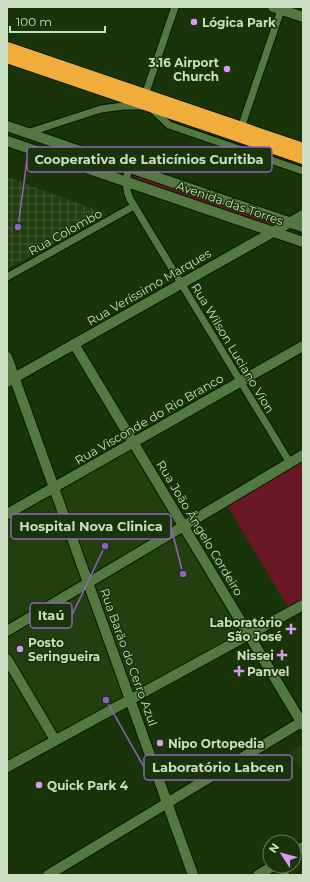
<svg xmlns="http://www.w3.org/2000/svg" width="310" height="882" viewBox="0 0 310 882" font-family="Montserrat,sans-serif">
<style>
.built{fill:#213f0f}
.industrial{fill:url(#industrial-grid)}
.grass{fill:#6a1726}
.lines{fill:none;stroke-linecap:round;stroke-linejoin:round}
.street-casing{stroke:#071900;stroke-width:9}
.secondary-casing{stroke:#071900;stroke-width:12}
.highway-casing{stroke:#071900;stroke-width:14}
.street{stroke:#537840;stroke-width:7}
.secondary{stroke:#537840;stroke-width:10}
.highway{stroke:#f1ad3b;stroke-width:12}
.poi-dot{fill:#db99f5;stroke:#193409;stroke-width:1.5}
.labels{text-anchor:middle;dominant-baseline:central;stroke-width:3;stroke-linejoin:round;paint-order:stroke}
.poi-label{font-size:12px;font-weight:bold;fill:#cadfc1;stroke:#193409;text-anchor:start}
.street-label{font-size:12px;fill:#cadfc1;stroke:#193409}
.leader{fill:none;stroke:#9362c0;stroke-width:1.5}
.callout-dot{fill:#9362c0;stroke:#193409;stroke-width:1.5}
.callout{fill:#193409;stroke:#9362c0;stroke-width:1.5}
.callout-label{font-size:13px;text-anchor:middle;font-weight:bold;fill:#cadfc1}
</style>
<defs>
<pattern id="industrial-grid" width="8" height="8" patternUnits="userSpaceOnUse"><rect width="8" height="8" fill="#213f0f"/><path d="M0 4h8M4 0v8" fill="none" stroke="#405a30"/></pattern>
</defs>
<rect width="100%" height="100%" fill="#193409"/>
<!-- built -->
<g class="built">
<path d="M125 440 241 634 7 763V507Z"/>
<path d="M301 745 303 748V766L299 768 289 753Z"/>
</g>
<!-- industrial -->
<path class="industrial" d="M7 177 107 214 7 269Z"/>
<!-- grass -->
<g class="grass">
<path d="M139 175 279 222 273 229 136 181Z"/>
<path d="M303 460V601L289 609 227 505Z"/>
</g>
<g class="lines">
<!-- street casing -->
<g class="street-casing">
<g id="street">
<path d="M145 95 175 7"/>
<path d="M153 110 169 125 303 171"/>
<path d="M241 128 282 7"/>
<path d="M27 133 101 109 124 106H141"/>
<path d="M129 167C126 179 125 188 130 199L290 463"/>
<path d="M7 277 134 206"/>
<path d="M280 866 286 875"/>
</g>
</g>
<!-- secondary casing -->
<g class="secondary-casing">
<g id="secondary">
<path d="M273 7 303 17"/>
<path d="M7 126 303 227"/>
<path d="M7 141 303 242"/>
<path d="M74 344 303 725"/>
<path d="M7 357 193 875"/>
<path d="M7 382 303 215"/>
<path d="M7 514 303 346"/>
<path d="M7 631 303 455"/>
<path d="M7 659 55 740"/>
<path d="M7 767 303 605"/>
<path d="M294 853 303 847"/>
<path d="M48 875 303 721"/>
<path d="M258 875 273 866"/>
</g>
</g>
<!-- highway casing -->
<g class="highway-casing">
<g id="highway">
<path d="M7 48 303 149"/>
<path d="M7 57 303 158"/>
</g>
</g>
<!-- street -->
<use href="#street" class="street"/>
<!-- secondary -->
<use href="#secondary" class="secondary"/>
<!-- highway -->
<use href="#highway" class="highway"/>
</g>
<!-- markers -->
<g class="poi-dot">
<circle cx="194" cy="22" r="4"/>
<circle cx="227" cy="69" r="4"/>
<path d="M289 623h4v4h4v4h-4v4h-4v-4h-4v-4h4z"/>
<circle cx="20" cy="649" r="4"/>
<path d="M280 649h4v4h4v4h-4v4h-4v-4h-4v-4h4z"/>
<path d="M237 665h4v4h4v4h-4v4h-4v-4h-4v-4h4z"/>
<circle cx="160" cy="743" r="4"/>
<circle cx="39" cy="785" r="4"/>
</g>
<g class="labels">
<!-- poi labels -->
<g class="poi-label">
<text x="202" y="22">Lógica Park</text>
<text x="219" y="62" text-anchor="end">3.16 Airport<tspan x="219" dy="14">Church</tspan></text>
<text x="282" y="622" text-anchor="end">Laboratório<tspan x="282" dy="14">São José</tspan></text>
<text x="28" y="642">Posto<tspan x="28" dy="14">Seringueira</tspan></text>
<text x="274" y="655" text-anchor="end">Nissei</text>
<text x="247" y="671">Panvel</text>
<text x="168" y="743">Nipo Ortopedia</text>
<text x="47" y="785">Quick Park 4</text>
</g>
<!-- street labels -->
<g class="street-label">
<text transform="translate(230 203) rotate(19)">Avenida das Torres</text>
<text transform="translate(65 232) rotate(-29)">Rua Colombo</text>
<text transform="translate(149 287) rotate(-30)">Rua Veríssimo Marques</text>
<text transform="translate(233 348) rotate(59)">Rua Wilson Luciano Vion</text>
<text transform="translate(149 419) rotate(-30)">Rua Visconde do Rio Branco</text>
<text transform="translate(200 528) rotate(59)">Rua João Ângelo Cordeiro</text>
<text transform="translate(129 657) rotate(70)">Rua Barão do Cerro Azul</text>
</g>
</g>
<!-- callouts -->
<path class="leader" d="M18 227L27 160M183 574L171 527M105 546L72 615M106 700L144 767"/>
<g class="callout-dot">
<circle cx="18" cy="227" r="4"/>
<circle cx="183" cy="574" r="4"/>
<circle cx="105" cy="546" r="4"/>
<circle cx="106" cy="700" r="4"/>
</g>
<g class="callout">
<rect x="27" y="147" width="245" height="25" rx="4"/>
<rect x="11" y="514" width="160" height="25" rx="4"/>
<rect x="30" y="603" width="42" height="25" rx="4"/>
<rect x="144" y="755" width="148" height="25" rx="4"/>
</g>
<g class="callout-label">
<text x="149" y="164">Cooperativa de Laticínios Curitiba</text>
<text x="91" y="531">Hospital Nova Clinica</text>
<text x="51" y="620">Itaú</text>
<text x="218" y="772">Laboratório Labcen</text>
</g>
<!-- border -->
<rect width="310" height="882" fill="none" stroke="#cadfc1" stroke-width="16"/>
<!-- north arrow -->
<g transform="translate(282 854) rotate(306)"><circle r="19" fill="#193409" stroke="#607853"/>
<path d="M0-3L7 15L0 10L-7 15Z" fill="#db99f5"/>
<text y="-6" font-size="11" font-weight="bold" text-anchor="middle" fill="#cadfc1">N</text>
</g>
<!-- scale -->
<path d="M10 26v6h95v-6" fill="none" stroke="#cadfc1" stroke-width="2"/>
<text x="16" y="26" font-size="12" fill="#cadfc1" stroke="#193409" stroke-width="3" paint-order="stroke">100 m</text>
</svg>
